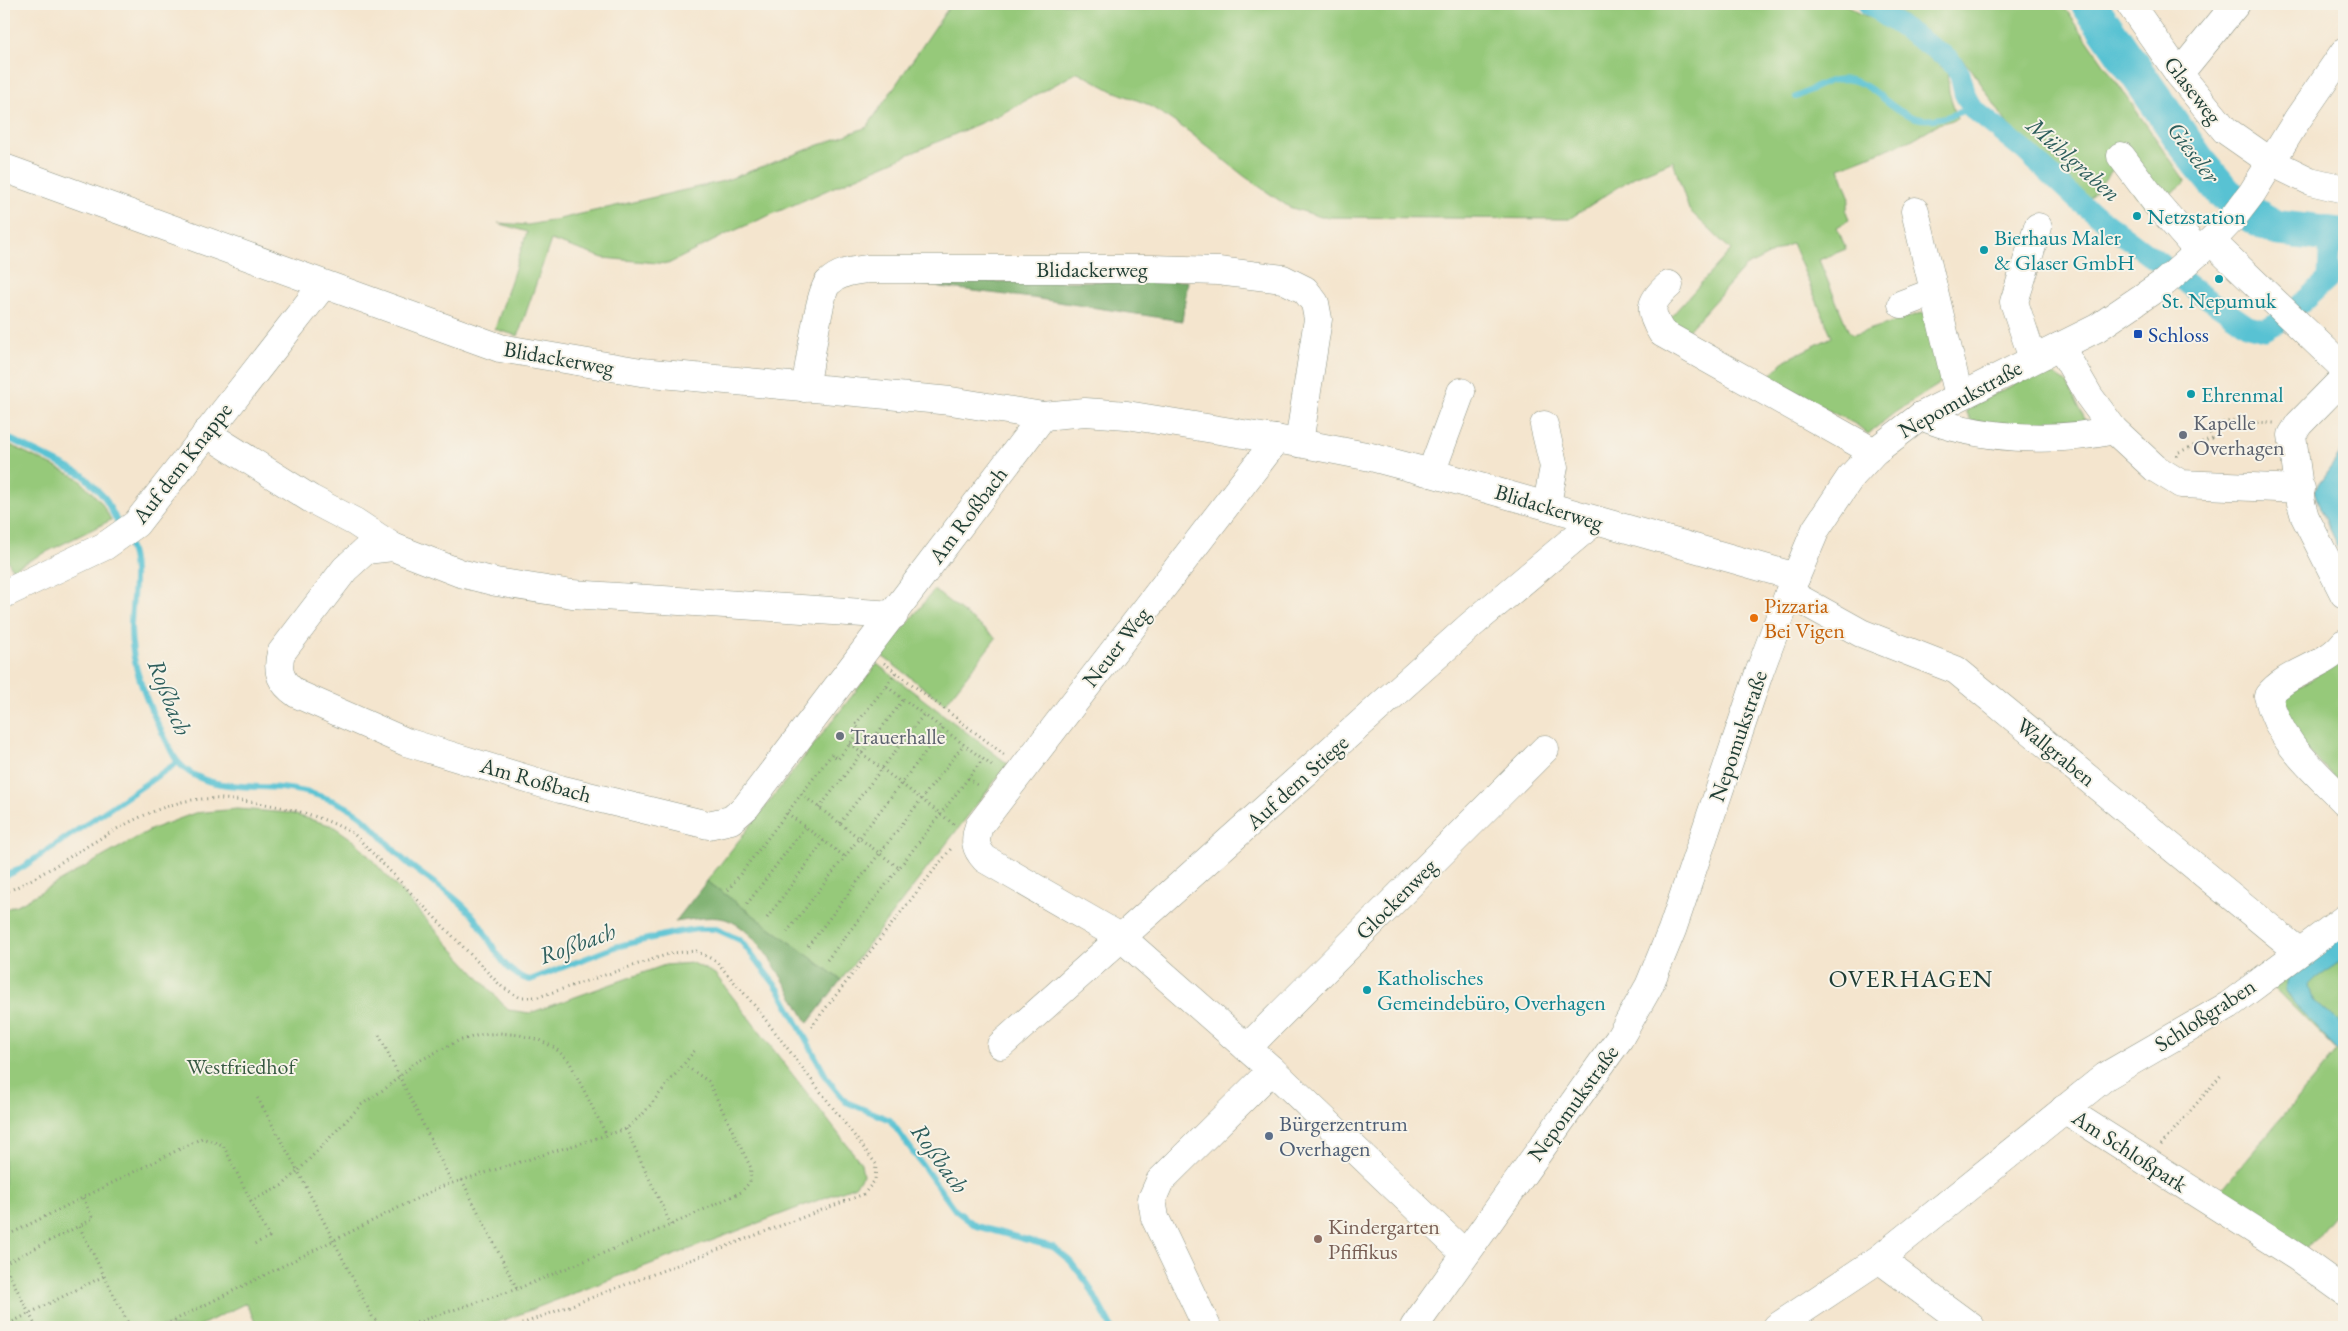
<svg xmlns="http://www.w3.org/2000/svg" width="2348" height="1331" viewBox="0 0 2348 1331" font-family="'EB Garamond',serif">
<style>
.green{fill:#96c97a;stroke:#5a8357}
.forest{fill:#78ad6a;stroke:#4c754f}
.water{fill:#58c2d3;stroke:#3c8084}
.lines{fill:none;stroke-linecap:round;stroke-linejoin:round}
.stream{stroke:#58c2d3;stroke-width:6}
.canal{stroke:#58c2d3;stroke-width:21}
.river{stroke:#58c2d3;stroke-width:36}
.minor-casing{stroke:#8a9181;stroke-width:29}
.major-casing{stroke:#8a9181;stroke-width:29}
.path{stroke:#8a9181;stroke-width:3;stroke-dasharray:1 4;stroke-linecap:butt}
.minor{stroke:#fff;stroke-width:28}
.major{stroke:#fff;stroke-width:28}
.culture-dot{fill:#0f9aa8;stroke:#f7f3e8;stroke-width:2}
.transit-dot{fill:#1a4fb4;stroke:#f7f3e8;stroke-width:2}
.worship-dot{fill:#6b7280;stroke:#f7f3e8;stroke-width:2}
.food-dot{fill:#e8710a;stroke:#f7f3e8;stroke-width:2}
.service-dot{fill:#5c6f8a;stroke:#f7f3e8;stroke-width:2}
.education-dot{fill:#8d6e63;stroke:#f7f3e8;stroke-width:2}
.labels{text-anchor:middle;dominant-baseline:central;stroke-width:4;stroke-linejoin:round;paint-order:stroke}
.street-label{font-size:22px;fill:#1f3d34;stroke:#f7f3e8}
.culture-label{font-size:22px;fill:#0d838f;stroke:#f7f3e8;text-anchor:start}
.transit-label{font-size:22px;fill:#164399;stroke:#f7f3e8;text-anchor:start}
.worship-label{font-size:22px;fill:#5b616d;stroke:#f7f3e8;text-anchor:start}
.food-label{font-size:22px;fill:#c56008;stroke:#f7f3e8;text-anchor:start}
.park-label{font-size:22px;fill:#375942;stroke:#f7f3e8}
.service-label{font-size:22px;fill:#4e5e75;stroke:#f7f3e8;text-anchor:start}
.education-label{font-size:22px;fill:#785e54;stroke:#f7f3e8;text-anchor:start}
.water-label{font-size:24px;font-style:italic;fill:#2d5e5c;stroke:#f7f3e8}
.quarter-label{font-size:25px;letter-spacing:1px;fill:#1f3d34;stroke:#f7f3e8}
</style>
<rect width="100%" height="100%" fill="#f7f3e8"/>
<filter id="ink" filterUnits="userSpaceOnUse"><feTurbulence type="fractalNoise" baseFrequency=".02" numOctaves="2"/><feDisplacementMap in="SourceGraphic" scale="10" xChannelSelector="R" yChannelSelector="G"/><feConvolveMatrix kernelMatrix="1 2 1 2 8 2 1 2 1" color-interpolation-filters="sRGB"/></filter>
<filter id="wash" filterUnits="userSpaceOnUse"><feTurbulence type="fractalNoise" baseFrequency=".0096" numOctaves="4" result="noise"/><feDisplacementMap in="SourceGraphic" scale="20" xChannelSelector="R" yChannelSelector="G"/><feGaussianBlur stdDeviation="1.12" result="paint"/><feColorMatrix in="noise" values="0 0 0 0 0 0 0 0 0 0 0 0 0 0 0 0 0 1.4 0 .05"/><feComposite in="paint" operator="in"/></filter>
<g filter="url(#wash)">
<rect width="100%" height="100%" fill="#f4e5ce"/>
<!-- green -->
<g class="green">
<path d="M951 4H1845L1856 12 1881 22 1947 71 1949 92 1957 119 1938 124 1913 139 1839 168 1850 199 1846 211 1849 220 1837 227 1846 249 1819 260 1849 332 1853 335 1927 311 1945 375 1938 385 1894 413 1868 434 1857 425 1767 379 1785 360 1832 337 1792 243 1745 267 1683 336 1666 322 1731 250 1689 210 1673 161 1634 177 1569 219 1321 217 1289 207 1244 176 1188 131 1147 104 1113 91 1078 72 1001 114 729 233 668 264 603 258 551 240 518 336 495 329 527 232 498 223 528 225 555 220 724 181 867 127Z"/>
<path d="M1887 4H2062L2186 182 2149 210 2114 168 2089 199 2067 183 2051 163 2006 122 1972 70 1956 53Z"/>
<path d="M2042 375H2055L2067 383 2088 425 2084 428 1971 421 1966 411C1989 396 2015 382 2042 375Z"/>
<path d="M4 442 78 478 101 502 111 520 12 569 4 552Z"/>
<path d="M934 590 996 638 945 704 882 656Z"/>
<path d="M2344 657V786L2301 744 2282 699Z"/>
<path d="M877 664 1008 764 841 980 707 881Z"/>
<path d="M237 809 289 813 333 826 356 842 508 1010 530 1013 665 965 693 963 715 974 861 1163 863 1175 855 1186 486 1327H258L246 1303 197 1327H4V910L21 903 152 829 195 813Z"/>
<path d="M2344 925V1204L2306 1250 2217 1195 2337 1051 2270 984Z"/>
</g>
<!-- forest -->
<g class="forest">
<path d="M1188 281 1182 321 1032 298 899 282Z"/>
<path d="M707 881 841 980 808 1023C789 992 760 929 725 919 709 915 691 920 675 922Z"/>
</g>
<!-- water -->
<g class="water">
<path d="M2344 448V559L2320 508 2314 491Z"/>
<path d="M2344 932V959L2316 978 2309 985 2313 999 2344 1026V1058L2294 1004 2285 989 2287 976Z"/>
</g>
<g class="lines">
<!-- stream -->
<g class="stream">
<path d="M1796 97C1808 92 1822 82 1835 80 1870 74 1886 110 1916 118 1935 123 1955 114 1972 108"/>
<path d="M4 436 83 475 105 498 119 525"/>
<path d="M128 543C139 568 132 596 131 624 130 666 148 706 167 742 170 748 173 756 178 762 202 791 248 785 281 788 308 791 341 800 362 817 377 830 390 847 404 860 427 881 458 895 477 921 492 941 503 975 530 980L615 947 673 933 697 929H716L740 940 780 991 828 1080 846 1102 890 1120 955 1210 976 1226 1053 1247 1070 1261 1088 1284 1111 1327"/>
<path d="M4 877 23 867 178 762"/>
</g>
<!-- canal -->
<path class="canal" d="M1868 4 1949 59 1960 74 1964 93 1972 108 2025 151 2078 201 2194 289 2248 326 2265 330 2283 320 2328 279 2329 254 2333 235"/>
<!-- river -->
<path class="river" d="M2089 4 2197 160 2225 194 2251 214 2276 228 2344 236"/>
</g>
</g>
<g filter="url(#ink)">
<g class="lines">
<!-- minor casing -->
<g class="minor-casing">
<g id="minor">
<path d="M2130 4 2179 74 2225 130 2271 162 2310 181 2344 189"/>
<path d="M2179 74 2236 4"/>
<path d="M2121 156 2157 204 2199 252"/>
<path d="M4 168 500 348 641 372 951 401 1043 416 1085 412 1127 415 1299 443 1371 457 1431 473 1796 577"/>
<path d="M1915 211 1959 396"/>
<path d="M2211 241 2344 368"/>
<path d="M1669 285C1649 302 1648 311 1662 333L1874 452"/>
<path d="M1902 304 1934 292"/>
<path d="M2060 346 2089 396 2114 430 2155 468 2181 484 2301 489"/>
<path d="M2033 359 2014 302 2038 227"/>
<path d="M2344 378 2299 424 2292 435 2301 503 2305 517 2344 594"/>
<path d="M805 388C809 370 819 293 828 283 840 272 852 271 867 269H1152L1218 271 1283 279 1305 290 1315 303 1318 319 1299 443"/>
<path d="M1921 416C1977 440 2055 443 2114 430"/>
<path d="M1544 425 1554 467 1547 504"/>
<path d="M206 433 311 499 355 522 393 547 460 573 496 582 572 594 894 615"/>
<path d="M1277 439 979 826C974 841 975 848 985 859L1122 938 1272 1070 1465 1254"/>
<path d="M1431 473 1461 392"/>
<path d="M393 547 366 550 345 569 281 653C276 672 281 683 297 694L406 742 560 789 708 825 731 820 746 807 1043 416"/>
<path d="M1789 593 1861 633 1956 670 2298 951"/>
<path d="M4 594 105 546 136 524 323 285"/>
<path d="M2344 643C2325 668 2287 671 2268 696 2279 742 2312 768 2344 801"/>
<path d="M1001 1045 1471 625 1595 521"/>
<path d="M1247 1048 1545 749"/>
<path d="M2064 1109 2297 1257 2344 1291"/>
<path d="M1879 1259 1971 1327"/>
<path d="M1207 1327 1155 1218 1152 1199 1160 1181 1272 1070"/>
<path d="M1777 1327 1879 1259 2106 1076 2229 1005 2344 919"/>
</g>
</g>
<!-- major casing -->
<g class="major-casing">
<path id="major" d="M1414 1327 1619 1039 1649 986 1672 930 1759 673 1789 593 1816 529 1850 478 1874 452 1921 416 2097 328 2165 282 2211 241 2232 219 2252 193 2297 120 2344 52"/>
</g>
<!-- path -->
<g class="path">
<path d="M2176 456 2179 452 2212 438 2207 426 2231 421 2274 423"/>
<path d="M884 663 1006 756"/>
<path d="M886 686 896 672"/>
<path d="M850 744 956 826"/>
<path d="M968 778 980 787"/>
<path d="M801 794 899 868 983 759"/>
<path d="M819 808 904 699"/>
<path d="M787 813 845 857"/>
<path d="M840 823 924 714"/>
<path d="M728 890 832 754 838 759 861 730 855 725 886 686 995 768"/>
<path d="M4 893C63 867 116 820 178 803 205 795 239 800 265 804 298 810 326 818 354 834L502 987 519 997H538L672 953 696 951 716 961 755 1006 876 1164 875 1180 864 1194 514 1327"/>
<path d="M747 904 805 827"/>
<path d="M767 918 824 841"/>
<path d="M787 932 943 729"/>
<path d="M808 946 964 744"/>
<path d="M827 960 899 868"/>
<path d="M811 1027 953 846"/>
<path d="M379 1035 452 1183"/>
<path d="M626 1129 671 1225"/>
<path d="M2161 1145 2222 1074"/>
<path d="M462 1180 517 1289 671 1225 741 1192 750 1182 751 1168 708 1081 684 1065"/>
<path d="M83 1198 93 1219 79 1226 130 1327"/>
<path d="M251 1201 269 1237 254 1244"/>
<path d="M4 1237 202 1138 223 1145 251 1201 283 1185 298 1171 257 1097"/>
<path d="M4 1264 79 1226"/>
<path d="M4 1264 36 1327"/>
<path d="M517 1289 402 1327H383L373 1318 298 1171 361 1105 386 1088 415 1063 458 1041 479 1035 500 1033 520 1035 539 1040 555 1048 569 1061 606 1134"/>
<path d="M4 1326 104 1276"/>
<path d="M161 1327 440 1187 626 1129 643 1114 696 1049"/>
</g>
<!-- minor -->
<use href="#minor" class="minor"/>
<!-- major -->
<use href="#major" class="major"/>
</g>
</g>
<!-- markers -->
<g class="culture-dot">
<circle cx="2137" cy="216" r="5"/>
<circle cx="1984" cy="250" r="5"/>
<circle cx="2219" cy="279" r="5"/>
<circle cx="2191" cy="394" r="5"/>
<circle cx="1367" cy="990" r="5"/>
</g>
<rect class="transit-dot" x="2133" y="329" width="10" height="10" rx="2.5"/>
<g class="worship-dot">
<circle cx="2183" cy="435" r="5"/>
<circle cx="840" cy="736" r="5"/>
</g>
<circle class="food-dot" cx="1754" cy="618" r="5"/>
<circle class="service-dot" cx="1269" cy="1136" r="5"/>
<circle class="education-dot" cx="1318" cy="1239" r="5"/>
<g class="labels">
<!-- street labels -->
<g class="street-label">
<text transform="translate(2193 90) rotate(52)">Glaseweg</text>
<text x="1092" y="269">Blidackerweg</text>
<text transform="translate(559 358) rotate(10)">Blidackerweg</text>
<text transform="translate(1960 399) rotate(-29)">Nepomukstraße</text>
<text transform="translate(182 463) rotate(-52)">Auf dem Knappe</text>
<text transform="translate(1549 507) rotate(17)">Blidackerweg</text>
<text transform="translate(968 515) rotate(-53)">Am Roßbach</text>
<text transform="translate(1116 647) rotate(-52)">Neuer Weg</text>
<text transform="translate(1738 736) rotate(-71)">Nepomukstraße</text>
<text transform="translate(2056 752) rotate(39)">Wallgraben</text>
<text transform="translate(536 780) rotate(16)">Am Roßbach</text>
<text transform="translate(1297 782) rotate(-42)">Auf dem Stiege</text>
<text transform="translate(1396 899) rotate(-45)">Glockenweg</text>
<text transform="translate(2205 1015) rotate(-33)">Schloßgraben</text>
<text transform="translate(1573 1103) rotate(-54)">Nepomukstraße</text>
<text transform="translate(2130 1151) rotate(33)">Am Schloßpark</text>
</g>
<!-- culture labels -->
<g class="culture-label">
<text x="2147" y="216">Netzstation</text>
<text x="1994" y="237">Bierhaus Maler<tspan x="1994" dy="25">&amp; Glaser GmbH</tspan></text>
<text x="2219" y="300" text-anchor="middle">St. Nepumuk</text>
<text x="2201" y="394">Ehrenmal</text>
<text x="1377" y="977">Katholisches<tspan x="1377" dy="25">Gemeindebüro, Overhagen</tspan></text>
</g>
<!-- transit labels -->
<g class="transit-label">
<text x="2148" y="334">Schloss</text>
</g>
<!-- worship labels -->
<g class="worship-label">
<text x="2193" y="422">Kapelle<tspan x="2193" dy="25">Overhagen</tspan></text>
<text x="850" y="736">Trauerhalle</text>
</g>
<!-- food labels -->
<g class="food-label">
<text x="1764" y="605">Pizzaria<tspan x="1764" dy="25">Bei Vigen</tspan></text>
</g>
<!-- park labels -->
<g class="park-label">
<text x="241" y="1066">Westfriedhof</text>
</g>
<!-- service labels -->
<g class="service-label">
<text x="1279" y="1123">Bürgerzentrum<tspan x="1279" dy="25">Overhagen</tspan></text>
</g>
<!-- education labels -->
<g class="education-label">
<text x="1328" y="1226">Kindergarten<tspan x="1328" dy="25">Pfiffikus</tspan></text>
</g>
<!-- water labels -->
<g class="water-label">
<text transform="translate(2194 152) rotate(53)">Gieseler</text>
<text transform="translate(2074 159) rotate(41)">Mühlgraben</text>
<text transform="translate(170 697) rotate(68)">Roßbach</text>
<text transform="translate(577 943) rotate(-20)">Roßbach</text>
<text transform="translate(940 1158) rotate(54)">Roßbach</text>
</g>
<!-- quarter labels -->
<g class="quarter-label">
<text x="1911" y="978">OVERHAGEN</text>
</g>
</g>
<!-- margin -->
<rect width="2348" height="1331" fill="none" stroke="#f7f3e8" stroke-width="20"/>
</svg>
